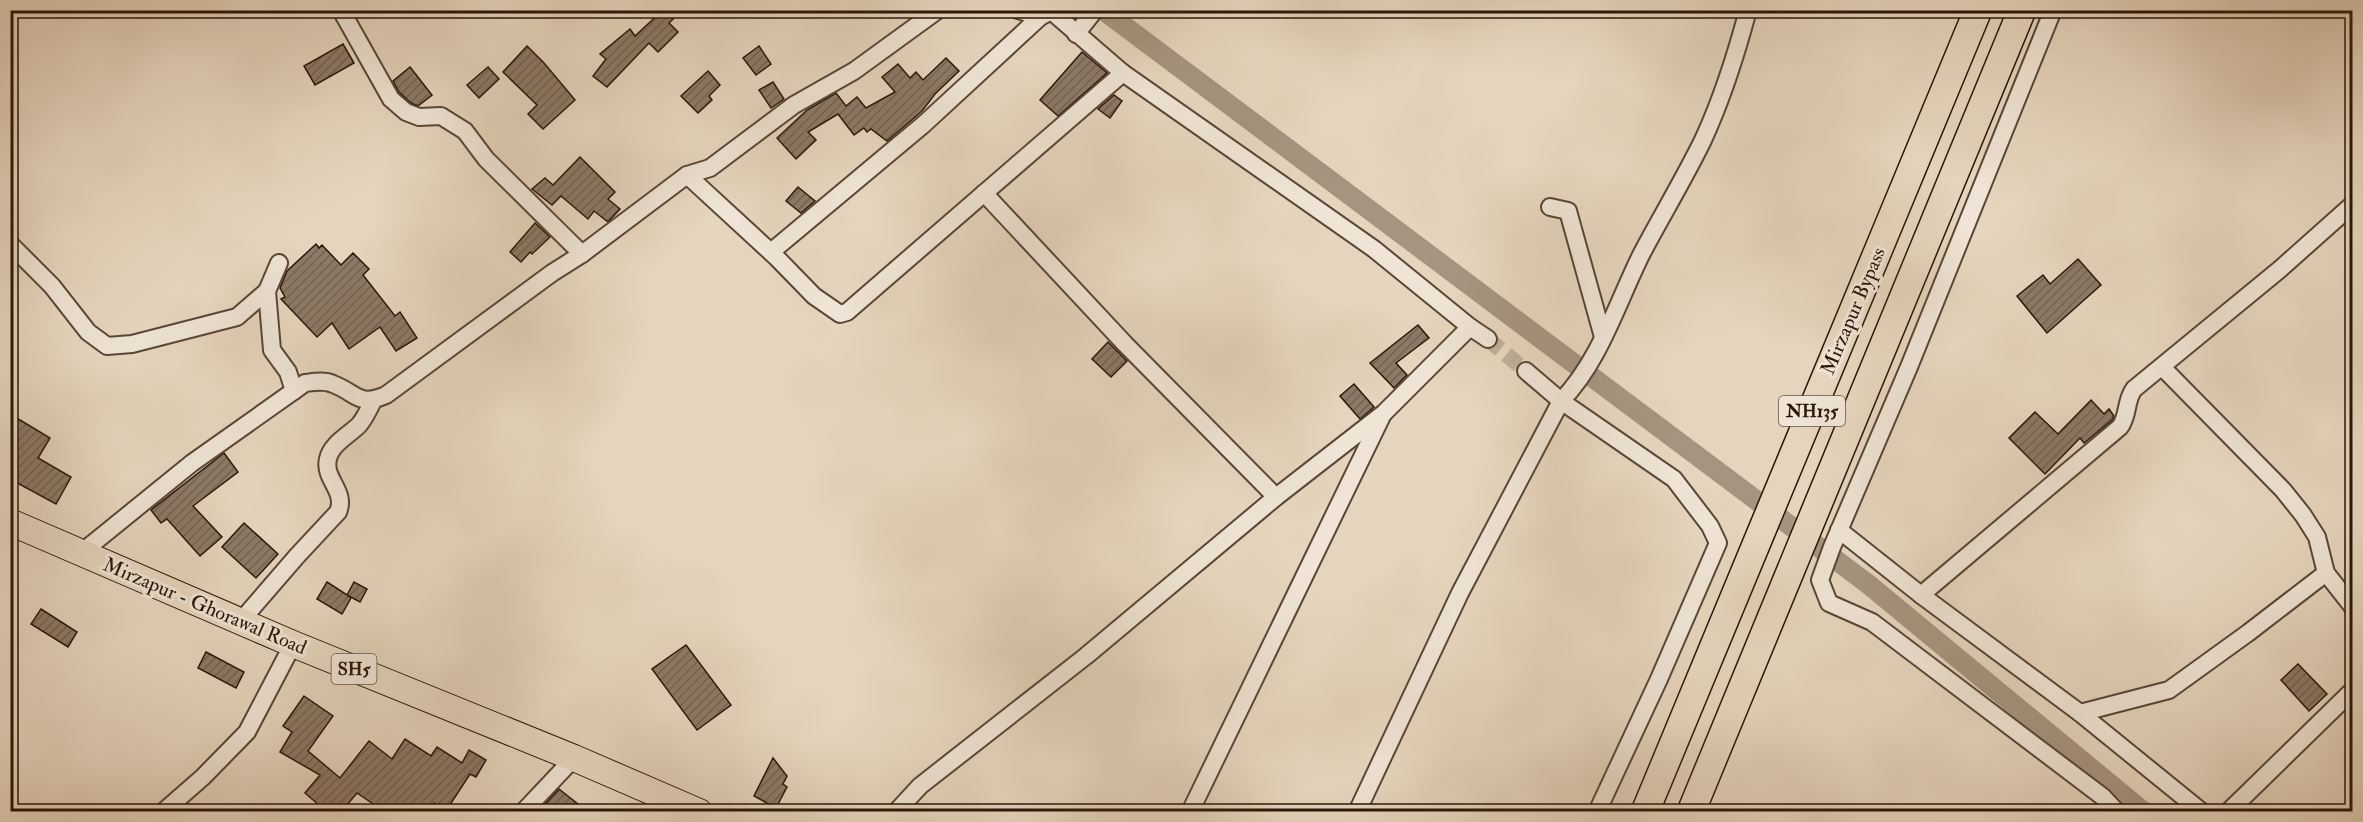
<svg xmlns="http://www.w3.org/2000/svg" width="2363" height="822" viewBox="0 0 2363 822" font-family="'IM FELL Double Pica',serif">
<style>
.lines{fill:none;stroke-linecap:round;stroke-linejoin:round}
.canal{stroke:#a69480;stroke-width:20}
.building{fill:url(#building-hatch);stroke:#2a1609;stroke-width:1.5}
.minor-tunnel{stroke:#c0af9a;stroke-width:16;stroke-dasharray:16 8;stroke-linecap:butt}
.minor-casing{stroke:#594636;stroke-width:20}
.primary-casing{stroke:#2a1609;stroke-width:28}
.trunk-casing{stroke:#2a1609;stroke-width:30}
.minor{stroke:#efe4d5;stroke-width:16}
.primary{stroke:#e6d5be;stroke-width:26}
.trunk{stroke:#e6d5be;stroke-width:27}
.labels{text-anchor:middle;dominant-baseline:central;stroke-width:6;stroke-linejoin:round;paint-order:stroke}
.shield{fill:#efe4d5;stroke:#655446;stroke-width:1.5}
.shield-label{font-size:18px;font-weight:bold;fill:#2a1609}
.street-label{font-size:20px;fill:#2a1609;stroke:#efe4d5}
</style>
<defs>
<pattern id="building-hatch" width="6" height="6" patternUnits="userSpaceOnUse" patternTransform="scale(1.5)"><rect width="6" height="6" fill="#8c7967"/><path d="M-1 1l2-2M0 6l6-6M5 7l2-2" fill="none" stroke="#736253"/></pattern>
</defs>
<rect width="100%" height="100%" fill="#e6d5be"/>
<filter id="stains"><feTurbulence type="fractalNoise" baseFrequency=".00333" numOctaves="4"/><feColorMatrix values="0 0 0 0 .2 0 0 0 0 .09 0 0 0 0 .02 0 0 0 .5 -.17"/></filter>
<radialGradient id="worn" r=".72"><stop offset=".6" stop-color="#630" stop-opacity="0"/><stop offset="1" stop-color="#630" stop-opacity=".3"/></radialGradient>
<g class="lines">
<!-- canal -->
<path class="canal" d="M1103 10 1868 584 2144 812"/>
</g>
<!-- building -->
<g class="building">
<path d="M663 10H667L674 18 669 23 678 32 658 52 649 43 607 87 593 76 606 59 600 54 630 29 635 36Z"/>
<path d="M343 44 354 63 315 85 304 66Z"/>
<path d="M527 46 544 63 575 100 543 129 528 114 537 105 503 72Z"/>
<path d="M759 46 771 64 756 75 743 58Z"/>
<path d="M1082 52 1107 73 1058 116 1040 100Z"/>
<path d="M946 58 959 71 935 94 922 111 887 141 871 129 867 132 864 128 854 135 838 114 808 132 816 140 796 159 777 138 807 110 836 93 846 106 857 97 866 108 895 92 882 77 898 64 910 78 916 72 923 80Z"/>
<path d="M410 67 432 95 418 106 411 103 399 92 393 81Z"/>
<path d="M488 67 499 79 479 98 467 85Z"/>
<path d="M708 71 720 85 709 96 712 100 698 113 681 96Z"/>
<path d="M773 82 784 99 771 108 759 90Z"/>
<path d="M1114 95 1122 101 1110 118 1098 109Z"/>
<path d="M580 157 615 192 608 199 620 209 608 222 594 211 588 219 561 196 552 205 532 189 545 178 553 185Z"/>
<path d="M798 187 815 201 801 213 786 201Z"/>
<path d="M535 223 550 237 532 254 530 252 521 262 510 252Z"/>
<path d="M316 244 319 248 322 245 341 265 353 253 369 269 363 275 395 316 400 312 417 338 396 351 380 327 349 349 332 323 317 337 281 299 285 297 280 288 287 271Z"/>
<path d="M2078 259 2101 285 2047 333 2017 296 2043 275 2050 284Z"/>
<path d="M1418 325 1429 338 1396 363 1407 375 1394 388 1370 363Z"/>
<path d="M1108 342 1127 361 1111 377 1092 359Z"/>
<path d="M1354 384 1374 407 1360 419 1340 396Z"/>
<path d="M2091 400 2104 414 2109 409 2114 416 2112 420 2084 443 2080 438 2045 474 2009 438 2035 412 2058 434Z"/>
<path d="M10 414 50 438 38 458 71 477 56 504 10 479Z"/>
<path d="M224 453 238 472 193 506 222 537 200 556 167 519 161 523 151 510Z"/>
<path d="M244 523 278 554 256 578 222 547Z"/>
<path d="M327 582 347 595 354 582 367 589 360 602 347 595 351 598 342 614 317 599Z"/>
<path d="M41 609 77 632 68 647 31 624Z"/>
<path d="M686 645 731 705 697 730 652 669Z"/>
<path d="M206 652 244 672 236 688 198 668Z"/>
<path d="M2298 664 2327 694 2309 711 2281 680Z"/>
<path d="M304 696 333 716 308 751 340 778 369 741 392 759 405 739 431 756 437 747 462 763 469 750 486 760 476 777 470 774 446 811 434 803 428 812H385L357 793 341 812H327L305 793 320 775 280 752 292 732 283 726Z"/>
<path d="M773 758 787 776 783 784 787 787 776 808 754 796Z"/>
<path d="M559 789 588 812H538Z"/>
</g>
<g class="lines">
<!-- minor-tunnel -->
<path class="minor-tunnel" d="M1488 339 1526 371"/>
<!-- minor casing -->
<g class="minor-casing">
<g id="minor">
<path d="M341 10 391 99 406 112 419 117 441 116 465 131 486 159 582 254"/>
<path d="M1018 10 1040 17"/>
<path d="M1050 10 1123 73 1374 249 1470 327 1488 339"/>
<path d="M2053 10 1909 367 1832 547 1820 580 1829 603 1872 622 2103 797 2117 812"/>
<path d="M1076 34 1095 10"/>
<path d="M687 175 776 257 814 296 840 314 847 312 1123 73"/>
<path d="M984 193 1125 344 1276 497"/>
<path d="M1550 207 1568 211 1603 337"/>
<path d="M10 244 52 286 88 332 107 346 132 344 237 317 267 291"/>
<path d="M771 252 924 124 1040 17 1051 11"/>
<path d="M279 263 267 291 272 350 288 372 294 391"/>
<path d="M2162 367 2283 490 2303 515 2317 537 2326 573 2352 606"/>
<path d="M1526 371 1561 401 1674 479 1710 526 1718 543 1659 679 1597 812"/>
<path d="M1839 530 1921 595 2080 713 2202 812"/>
<path d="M81 553 192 463 305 383C314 382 324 380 333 384 357 393 358 407 386 395L552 273 582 254 687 175 710 168 794 105 854 71 938 10"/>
<path d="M1921 595 2120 427C2129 415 2125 401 2134 389L2279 270 2352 205"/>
<path d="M240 622 297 556 338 512C347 491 323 479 328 459 331 444 349 435 359 425 365 418 369 409 373 401"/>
<path d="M2080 713 2169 690 2248 633 2326 573"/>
<path d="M163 812 203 777 247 732 293 644"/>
<path d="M523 812 574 758"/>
<path d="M896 812 920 786 1086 656 1276 497 1384 413 1470 327"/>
<path d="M1190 812 1382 416"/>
<path d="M1357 812 1460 593 1561 401C1600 361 1617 303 1642 253 1662 215 1684 179 1703 140 1722 99 1736 55 1748 10"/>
<path d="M2228 812 2352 691"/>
</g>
</g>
<!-- primary casing -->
<g class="primary-casing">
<path id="primary" d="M10 522 293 644 574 758 699 812"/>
</g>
<!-- trunk casing -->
<g class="trunk-casing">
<g id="trunk">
<path d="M1645 812 1978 10"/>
<path d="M1691 812 2022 10"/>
</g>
</g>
<!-- minor -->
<use href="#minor" class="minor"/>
<!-- primary -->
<use href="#primary" class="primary"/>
<!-- trunk -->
<use href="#trunk" class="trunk"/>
</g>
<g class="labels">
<!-- shield labels -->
<g class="shield">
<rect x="1779" y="396" width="66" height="30" rx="4.5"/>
<rect x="331.5" y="654" width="45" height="30" rx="4.5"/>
</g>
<g class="shield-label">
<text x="1812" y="411">NH135</text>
<text x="354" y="669">SH5</text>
</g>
<!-- street labels -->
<g class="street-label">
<text transform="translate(1853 311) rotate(-67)">Mirzapur Bypass</text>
<text transform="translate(205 606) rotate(23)">Mirzapur - Ghorawal Road</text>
</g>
</g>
<!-- margin -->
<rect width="2363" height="822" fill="none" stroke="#e6d5be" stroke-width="36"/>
<rect x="12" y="12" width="2339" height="798" fill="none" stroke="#2a1609" stroke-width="3"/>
<rect x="18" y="18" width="2327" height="786" fill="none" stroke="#2a1609" stroke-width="1.5"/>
<rect width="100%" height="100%" filter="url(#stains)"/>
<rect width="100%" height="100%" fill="url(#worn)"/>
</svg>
